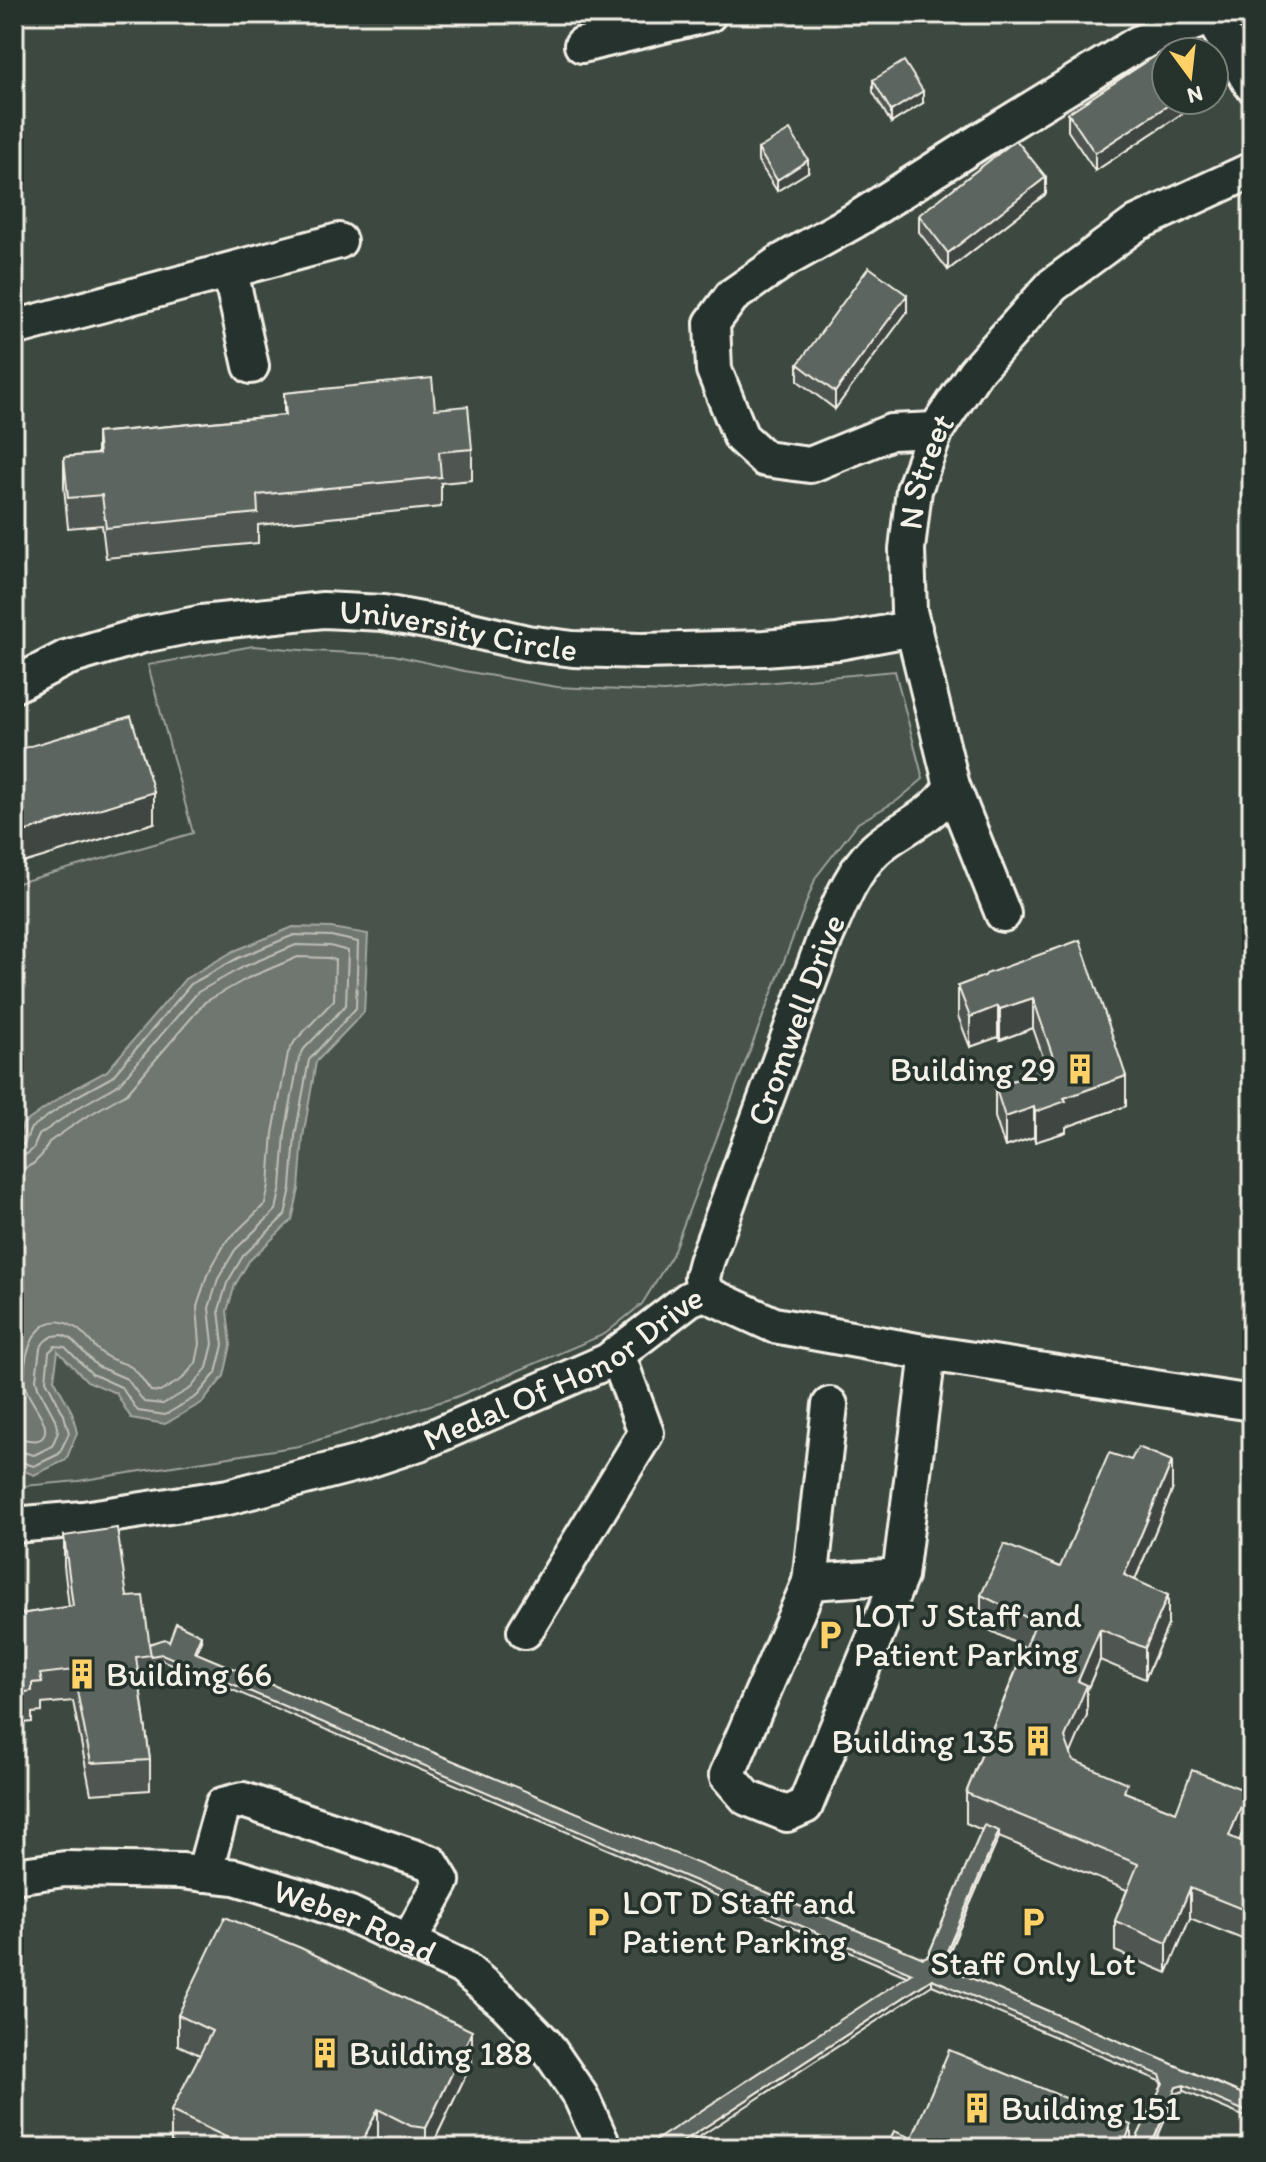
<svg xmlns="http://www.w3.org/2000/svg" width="1266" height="2162" viewBox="0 0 1266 2162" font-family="Itim,sans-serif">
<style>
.built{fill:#3c4841;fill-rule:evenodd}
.green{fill:#48524c;stroke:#9ea29a;stroke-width:2}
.water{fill:#6f7770;stroke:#a4a8a0;stroke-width:2}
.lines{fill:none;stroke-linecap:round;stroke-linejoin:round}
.shore{stroke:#bfc0b8;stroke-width:2}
.minor-casing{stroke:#f4f1e8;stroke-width:40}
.minor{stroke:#26332d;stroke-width:34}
.wall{fill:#4f5751;stroke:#f4f1e8;stroke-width:2}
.shaded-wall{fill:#404742;stroke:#f4f1e8;stroke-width:2}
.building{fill:#5c655e;stroke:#f4f1e8;stroke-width:2}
.labels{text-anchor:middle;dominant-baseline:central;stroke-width:7;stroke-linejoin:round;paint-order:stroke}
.street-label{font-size:34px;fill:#f4f1e8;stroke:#26332d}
.poi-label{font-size:34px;fill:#f4f1e8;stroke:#26332d;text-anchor:start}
</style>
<rect width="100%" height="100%" fill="#2e3b34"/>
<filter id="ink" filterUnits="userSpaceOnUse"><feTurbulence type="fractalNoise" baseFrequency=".0125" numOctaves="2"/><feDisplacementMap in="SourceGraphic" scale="16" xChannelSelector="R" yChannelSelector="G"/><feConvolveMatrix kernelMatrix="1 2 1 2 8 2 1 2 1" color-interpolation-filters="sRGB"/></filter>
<g filter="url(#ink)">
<!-- built -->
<path class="built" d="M14 14H1252V673L1247 705 1252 706V2148H14ZM1166 52H1214V100H1166Z"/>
<!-- green -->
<path class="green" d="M253 646 313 651 393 655 464 671 557 687 664 692 895 671 923 779 898 800 858 823 816 877 672 1255 642 1304 605 1334 456 1397 299 1446 78 1481 14 1487V884L193 833 148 665Z"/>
<!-- water -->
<path class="water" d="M293 927 331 928 368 934 364 1012 316 1062 303 1137 299 1189 292 1220 249 1261 235 1285 227 1311 231 1345 224 1376 203 1402 165 1424 131 1418 116 1393 87 1381 58 1351 54 1379 72 1412 77 1433 66 1460 34 1475 14 1467V1149L23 1124 68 1092 107 1071 185 979 234 951Z"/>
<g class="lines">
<!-- shore -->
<g class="shore">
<path d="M14 1147 24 1144 31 1128 72 1099 112 1077 191 984 238 958 294 935 331 936 358 942 356 1008 309 1060 295 1136 291 1188 285 1215 243 1256 227 1283 219 1310 223 1345 216 1373 197 1396 165 1415 138 1411 121 1387 92 1374 65 1347 55 1346 49 1352 46 1380 64 1415 69 1433 59 1454 34 1466 14 1460"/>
<path d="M14 1157 27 1154 33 1149 39 1135 78 1108 119 1084 198 992 243 967 296 945 330 946 348 951 346 1005 304 1049 299 1058 285 1134 281 1187 276 1210 235 1250 218 1279 209 1308 213 1344 207 1368 191 1388 163 1404 144 1402 127 1379 97 1366 70 1338 62 1335 53 1336 45 1341 40 1348 36 1379 38 1387 55 1419 58 1432 52 1446 34 1455 14 1450"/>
<path d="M14 1169 25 1168 33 1164 42 1155 49 1142 84 1118 127 1093 205 1002 248 978 298 957 328 958 335 960 334 1000 295 1041 288 1053 273 1133 269 1185 265 1204 226 1242 207 1275 197 1307 200 1344 196 1363 182 1379 160 1392 151 1391C144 1383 140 1373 131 1367 123 1362 111 1361 103 1354 93 1347 87 1335 76 1328 40 1304 23 1351 24 1379 24 1397 47 1417 45 1431 44 1447 23 1438 14 1438"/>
</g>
<!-- minor casing -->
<g class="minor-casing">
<g id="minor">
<path d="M582 45 709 14"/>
<path d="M230 271 251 366"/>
<path d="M14 328 339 241"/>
<path d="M936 430 891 432 810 465 765 459 741 437 714 370 712 323 732 296 781 262 854 221 983 139 1139 43 1211 16 1252 85"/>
<path id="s1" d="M14 685 66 658 143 635 202 623 323 610 383 613 454 626 527 643 573 649 642 651 764 648 838 642 914 628"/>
<path id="s2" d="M1003 914 952 786 909 611 907 549 914 490 936 430 975 372 1053 285 1137 223 1252 170"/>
<path id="s3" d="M704 1293 702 1277 706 1262 825 938C839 907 850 874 875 850 899 827 935 818 952 786"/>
<path id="s4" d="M14 1525 83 1519 228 1497 359 1463 422 1442 608 1361 689 1299 704 1293 774 1325 928 1353 1252 1403"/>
<path d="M900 1576 805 1806 787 1814 747 1798 727 1775 810 1582 900 1576 928 1353"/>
<path d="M810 1582 830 1405"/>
<path d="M525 1631 646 1433 617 1354"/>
<path d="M204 1874 223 1805 243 1800 431 1863 442 1881 409 1941"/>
<path id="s5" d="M14 1876 65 1869 181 1871 235 1877 301 1897 350 1914 462 1967 506 2004 545 2044 581 2097 604 2148"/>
</g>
</g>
<!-- minor -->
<use href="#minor" class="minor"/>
</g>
<!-- wall -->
<g class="wall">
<path d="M1047 14H1068L1053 23Z"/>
<path d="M873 80 923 103 891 123 873 92Z"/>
<path d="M1195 100V105L1095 171 1068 131V113Z"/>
<path d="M758 149 808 172 777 191 758 161Z"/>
<path d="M1046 194 948 270 919 232V215Z"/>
<path d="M907 312 835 409 798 381V364Z"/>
<path d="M284 393 435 409 472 449V480L441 483V507L258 525V543L106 558 102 525 68 528 64 487V457L97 454V433L284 415Z"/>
<path d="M14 751 154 823 23 863 14 832Z"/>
<path d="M1080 940 1126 1106 1066 1127V1132L1035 1142 1034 1137 1005 1147 995 1117V1086L1019 1079V1072L1045 1063 1033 1028 1000 1040 998 1037 970 1047 958 1016V986Z"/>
<path d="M1172 1491 1135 1580 1168 1625 1145 1679 1100 1660 1087 1690V1715L1070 1753 1073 1760 1127 1793 1176 1812 1247 1821 1239 1840 1252 1846V1943L1190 1918 1167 1973 1115 1951V1921L1127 1890 999 1837 944 1964 945 1967 1252 2098V2120L1184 2091 1176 2093 1153 2148H1132L1162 2086 1160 2081 932 1985 906 1976 162 1660 151 1662V1686L140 1687 150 1760V1790L91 1794 73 1701 42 1704V1712L32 1713V1722L14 1724V1609L20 1614 69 1607 64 1566V1536L127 1597 149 1644 201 1641 196 1653 923 1958 928 1956 982 1830 966 1823V1793L1025 1648 981 1626V1595L1060 1567Z"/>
<path d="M178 2015 472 2062 431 2148H395L378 2139 374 2148H185L171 2142V2111L200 2055 178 2045Z"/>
</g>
<!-- shaded-wall -->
<g class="shaded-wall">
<path d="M1053 14H1068L1053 23Z"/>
<path d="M923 91V103L891 123V111Z"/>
<path d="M1176 100H1195V105L1095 171V153Z"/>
<path d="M808 160V172L777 191V180Z"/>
<path d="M1046 177V194L948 270V253Z"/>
<path d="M907 295V312L835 409V392Z"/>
<path d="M154 792V823L23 863V832Z"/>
<path d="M1033 998V1028L1000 1040V1009Z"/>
<path d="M998 1006V1037L970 1047V1017Z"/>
<path d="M1126 1076V1106L1066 1127V1132L1035 1142V1112L1064 1098Z"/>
<path d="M1034 1107V1137L1005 1147V1117Z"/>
<path d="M1172 1461V1491L1124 1606V1575Z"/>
<path d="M1168 1595V1625L1145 1679V1648Z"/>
<path d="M1100 1629V1660L1087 1690V1715L1065 1767V1737L1078 1681Z"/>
<path d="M201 1635V1641L194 1658V1652Z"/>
<path d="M1247 1791V1821L1229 1866V1836Z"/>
<path d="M999 1831V1837L943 1966V1960Z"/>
<path d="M1190 1888V1918L1167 1973V1943Z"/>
<path d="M932 1979V1985L682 2148H673Z"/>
<path d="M472 2031V2062L431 2148H426V2128Z"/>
<path d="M1184 2085V2091L1176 2093 1153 2148H1150L1176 2087Z"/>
<path d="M378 2109V2139L374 2148H359Z"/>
<path d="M1131 2125V2148H1123Z"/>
</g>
<!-- building -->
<g class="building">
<path d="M1169 47 1172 52H1166V100H1176L1095 153 1068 113Z"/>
<path d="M904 61 923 91 891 111 873 80Z"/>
<path d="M790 130 808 160 777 180 758 149Z"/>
<path d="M1016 140 1046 177 948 253 919 215Z"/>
<path d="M869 267 907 295 835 392 798 364Z"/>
<path d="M432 378 435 409 468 406 472 449 439 452 441 477 257 495 258 513 106 528 102 495 68 498 64 457 99 454 97 433 286 415 284 393Z"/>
<path d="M131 716 154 792 23 832 14 801V751Z"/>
<path d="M1080 940 1126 1076 1064 1098 1066 1101 1035 1112 1034 1107 1005 1117 995 1086 1021 1078 1019 1072 1054 1060 1033 998 1000 1009 998 1006 970 1017 958 986 985 976 986 974Z"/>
<path d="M1138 1447 1172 1461 1124 1575 1168 1595 1145 1648 1100 1629 1078 1681 1087 1685 1065 1737 1073 1760 1127 1783 1124 1792 1176 1812 1192 1770 1247 1791 1229 1836 1252 1846V1913L1190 1888 1167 1943 1115 1921 1138 1864 966 1793 1036 1622 981 1595 1004 1544 1060 1567 1109 1453 1131 1460Z"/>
<path d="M117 1528 127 1597 143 1596 151 1655 136 1657 150 1760 91 1763 73 1670 40 1674 42 1682 32 1683V1691L14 1694V1609L19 1608 20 1614 73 1606 64 1536Z"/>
<path d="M176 1623 201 1635 194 1652 923 1958 928 1956 984 1825 999 1831 943 1960 945 1967 1252 2098V2114L1184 2085 1176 2087 1150 2148H1132L1163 2083 1160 2075 932 1979 673 2148H644L912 1973 162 1654 151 1656 149 1644 165 1639 169 1642Z"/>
<path d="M225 1917 301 1948 472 2031 426 2128 411 2126 378 2109 359 2148H249L171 2111 212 2031 178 2015Z"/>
<path d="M949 2050 1131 2125 1123 2148H886L894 2131 912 2138Z"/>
</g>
</g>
<!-- icons -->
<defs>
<g id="building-bare" transform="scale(2.4)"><path d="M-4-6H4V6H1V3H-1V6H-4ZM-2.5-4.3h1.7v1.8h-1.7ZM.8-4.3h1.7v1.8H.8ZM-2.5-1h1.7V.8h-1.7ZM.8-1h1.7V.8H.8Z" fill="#ffd166" stroke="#26332d" stroke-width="2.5" paint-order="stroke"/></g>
<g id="parking-bare" transform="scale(2.4)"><path d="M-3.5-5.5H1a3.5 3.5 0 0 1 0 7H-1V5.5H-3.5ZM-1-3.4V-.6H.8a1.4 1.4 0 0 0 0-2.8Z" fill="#ffd166" stroke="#26332d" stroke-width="2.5" paint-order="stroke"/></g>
</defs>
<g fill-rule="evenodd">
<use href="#building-bare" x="1080" y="1069"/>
<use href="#parking-bare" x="830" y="1635"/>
<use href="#building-bare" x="82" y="1674"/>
<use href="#building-bare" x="1038" y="1741"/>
<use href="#parking-bare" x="598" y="1922"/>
<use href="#parking-bare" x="1033" y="1922"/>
<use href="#building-bare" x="325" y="2053"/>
<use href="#building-bare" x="977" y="2108"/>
</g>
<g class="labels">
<!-- street labels -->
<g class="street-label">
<text stroke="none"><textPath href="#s2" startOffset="460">N Street</textPath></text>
<text stroke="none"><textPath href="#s1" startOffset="458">University Circle</textPath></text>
<text stroke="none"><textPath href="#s3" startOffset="290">Cromwell Drive</textPath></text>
<text stroke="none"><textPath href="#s4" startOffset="578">Medal Of Honor Drive</textPath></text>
<text stroke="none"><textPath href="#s5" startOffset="350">Weber Road</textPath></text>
</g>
<!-- poi labels -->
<g class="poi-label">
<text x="1056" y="1069" text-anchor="end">Building 29</text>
<text x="854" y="1615">LOT J Staff and<tspan x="854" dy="39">Patient Parking</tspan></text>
<text x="106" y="1674">Building 66</text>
<text x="1014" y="1741" text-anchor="end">Building 135</text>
<text x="622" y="1902">LOT D Staff and<tspan x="622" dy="39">Patient Parking</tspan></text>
<text x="1033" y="1963" text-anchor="middle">Staff Only Lot</text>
<text x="349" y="2053">Building 188</text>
<text x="1001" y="2108">Building 151</text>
</g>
</g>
<!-- margin -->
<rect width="1266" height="2162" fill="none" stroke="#26332d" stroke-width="48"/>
<rect x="24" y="24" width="1218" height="2114" fill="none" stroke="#f4f1e8" stroke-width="3" filter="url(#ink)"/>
<!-- north arrow -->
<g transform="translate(1190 76) rotate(165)"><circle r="38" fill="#26332d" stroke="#787f78" stroke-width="2"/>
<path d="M0-6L14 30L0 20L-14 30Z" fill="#ffd166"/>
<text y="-12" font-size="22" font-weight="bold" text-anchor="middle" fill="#f4f1e8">N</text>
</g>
</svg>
